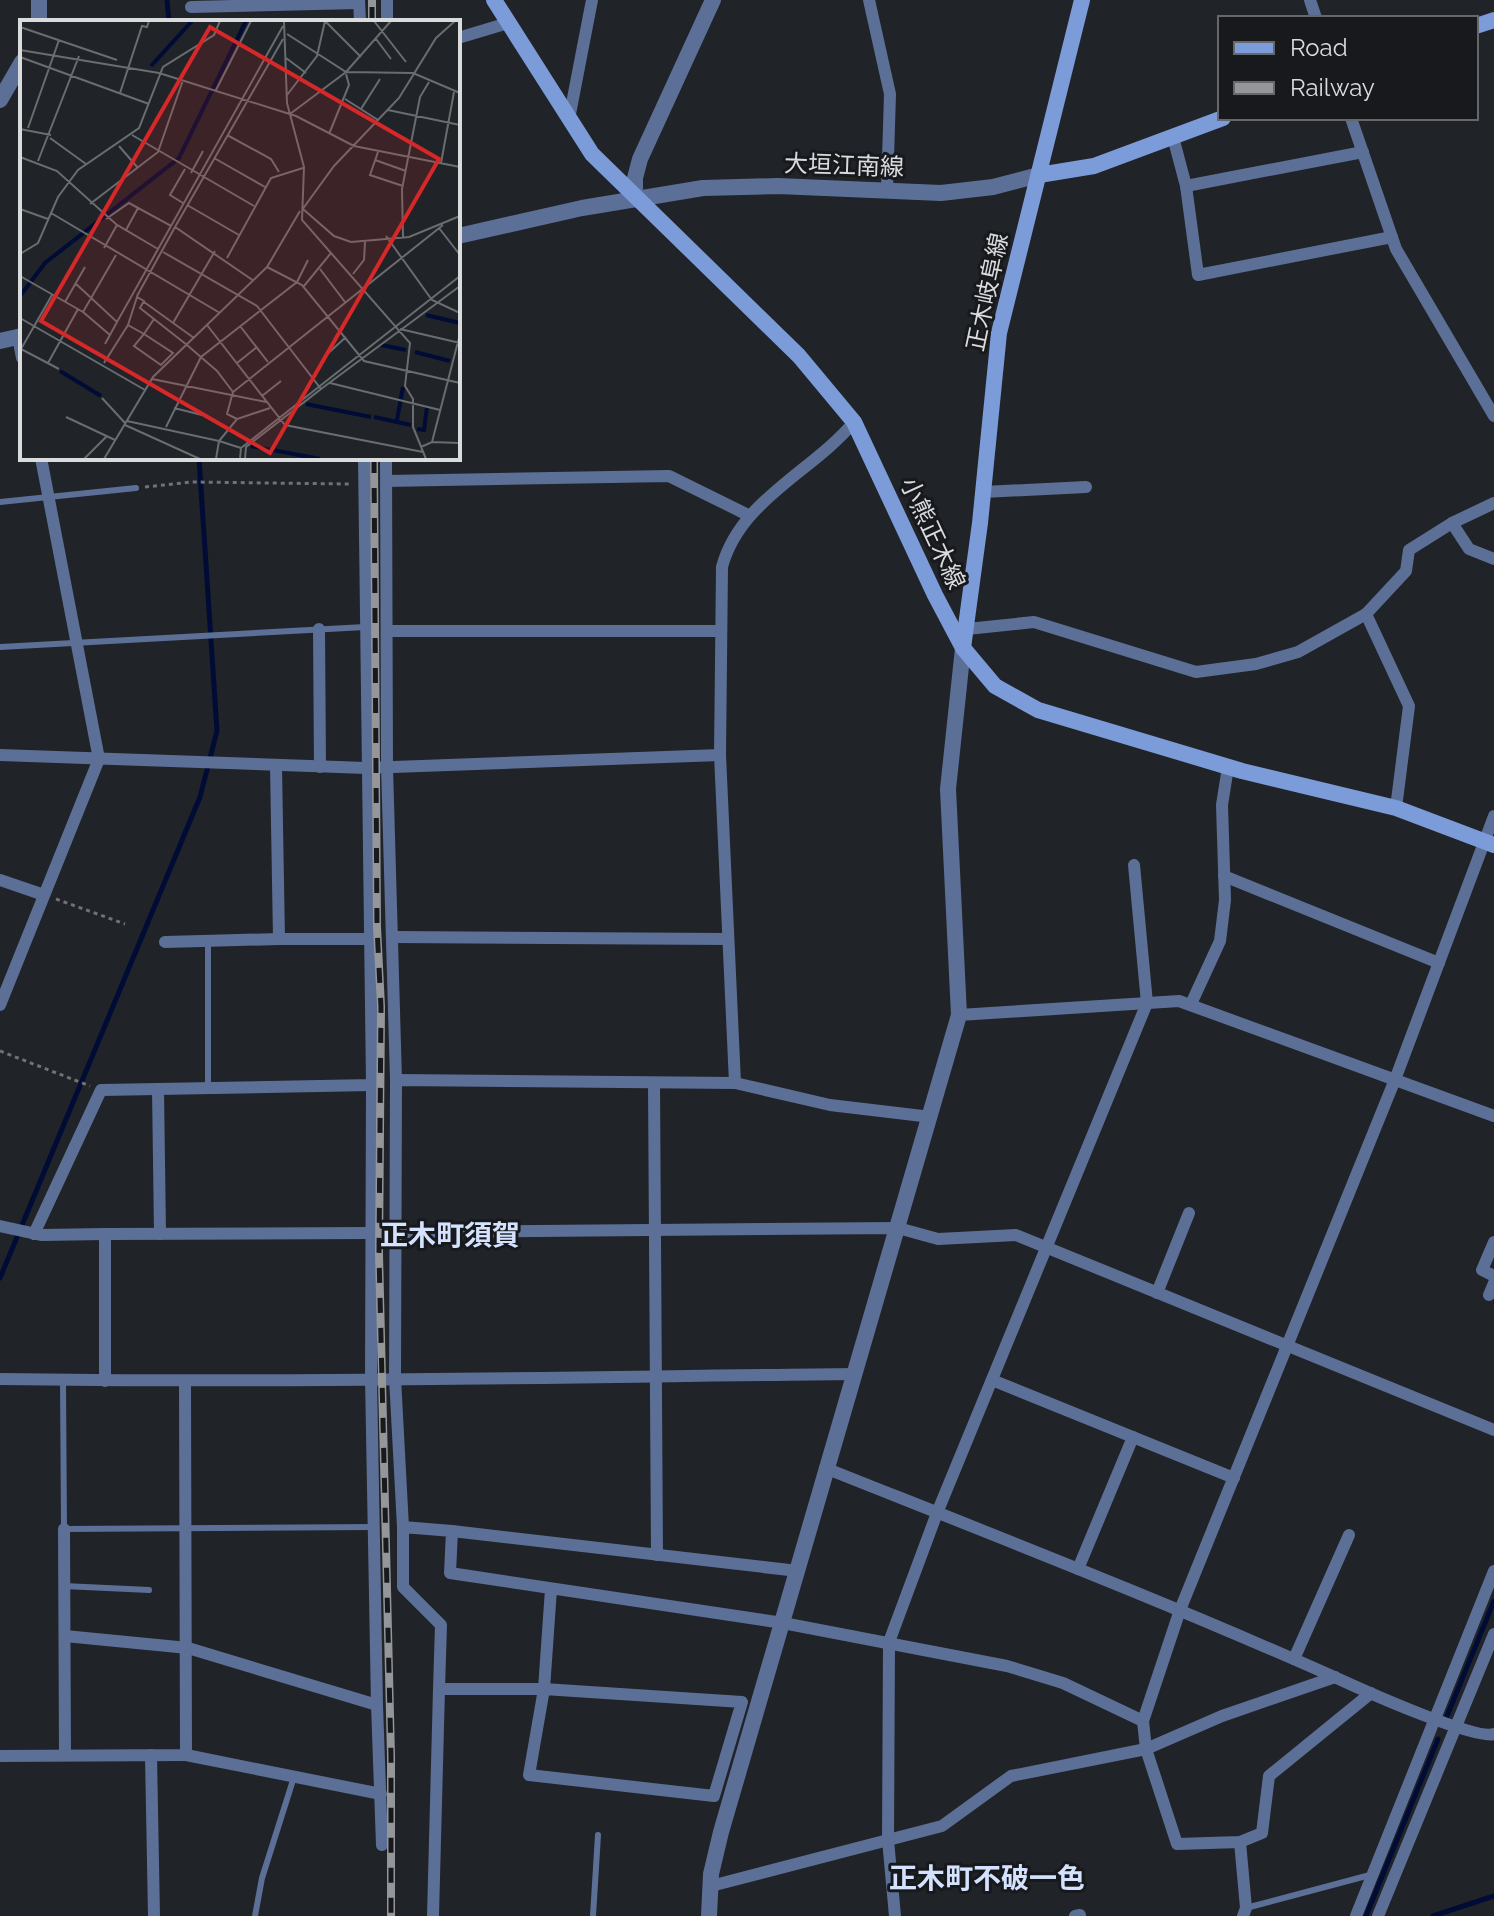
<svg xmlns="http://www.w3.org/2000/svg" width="1494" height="1916" viewBox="0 0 1494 1916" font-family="Raleway,'Noto Sans JP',sans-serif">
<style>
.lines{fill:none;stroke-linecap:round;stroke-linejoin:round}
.stream{stroke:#010c36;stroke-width:5}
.path{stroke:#707275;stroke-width:3;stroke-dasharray:4 4;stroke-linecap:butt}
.service{stroke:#5c6f96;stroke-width:6}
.minor{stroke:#5c6f96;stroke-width:12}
.tertiary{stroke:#5c6f96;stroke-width:16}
.secondary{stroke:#7c9bd9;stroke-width:16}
.rail-casing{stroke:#949699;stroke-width:8}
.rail{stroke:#17191d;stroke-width:5;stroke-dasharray:15;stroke-linecap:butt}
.labels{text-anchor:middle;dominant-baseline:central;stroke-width:6;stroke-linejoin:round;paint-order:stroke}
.street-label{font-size:24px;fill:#d9dbdd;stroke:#17191d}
.quarter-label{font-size:28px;font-weight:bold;fill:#d4e2fd;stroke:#17191d}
.inset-river{fill:none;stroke:#010c36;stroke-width:4}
.inset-road{fill:none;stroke:#6a6d70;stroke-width:2}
.view{fill:#d62828;fill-opacity:0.15;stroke:#d62828;stroke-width:4}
.inset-edge{fill:none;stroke:#d9dbdd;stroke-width:4}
</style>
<rect width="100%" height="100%" fill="#202327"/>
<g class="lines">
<!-- stream -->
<g class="stream">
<path d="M167 0 169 22"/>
<path d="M0 1278 200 797 217 731 199 458"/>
<path d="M1447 1716 1494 1601"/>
<path d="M1366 1916 1438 1739"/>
<path d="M1433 1916 1494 1896"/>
</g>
<!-- path -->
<g class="path">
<path d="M145 487 192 482 349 484"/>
<path d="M56 899 125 924"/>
<path d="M0 1051 90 1086"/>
</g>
<!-- service -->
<g class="service">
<path d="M0 502 136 488"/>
<path d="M0 647 365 627"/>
<path d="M208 941V1088"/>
<path d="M63 1380 64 1529 373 1527"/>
<path d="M64 1586 149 1590"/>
<path d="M1246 1908 1370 1875"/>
<path d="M255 1916 262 1878 294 1777"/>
<path d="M593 1916 598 1835"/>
</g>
<!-- minor -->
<g class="minor">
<path d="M359 0 360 22"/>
<path d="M869 0 890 94 887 190"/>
<path d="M1310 0 1316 18"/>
<path d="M191 7 359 3"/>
<path d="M387 22V0"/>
<path d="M458 38 508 23"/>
<path d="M1351 118 1396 249 1494 416"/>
<path d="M569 119 592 0"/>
<path d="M1173 137 1186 186 1198 275 1392 237"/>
<path d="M1186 186 1363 152"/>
<path d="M18 337 22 358"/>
<path d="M386 458 387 767 396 1080"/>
<path d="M386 481 669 476 748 515"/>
<path d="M983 492 1086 487"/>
<path d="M1452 523 1469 549 1494 559"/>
<path d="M1366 614 1409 706 1396 808"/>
<path d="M319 629 320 767"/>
<path d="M967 629 1034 622 1196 672 1256 664 1298 652 1366 614 1406 571 1409 550 1452 523 1494 503"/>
<path d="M387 631H721"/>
<path d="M0 755 366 768 720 755"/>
<path d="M276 766 279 939H369"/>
<path d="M1224 876 1439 963"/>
<path d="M0 880 44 895"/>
<path d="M392 937 728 939"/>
<path d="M165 942 279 939"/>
<path d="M1191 1004 1220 941 1225 900 1222 805 1228 767"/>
<path d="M0 1005 99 759 41 458"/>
<path d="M959 1015 1179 1001 1494 1116"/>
<path d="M654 1083 657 1555"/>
<path d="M735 1083 720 755 722 567C740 500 812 472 854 422"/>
<path d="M158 1089 160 1234"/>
<path d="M0 1226 41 1235 105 1234"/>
<path d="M406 1232 898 1228 938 1239 1016 1235 1494 1430"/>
<path d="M34 1234 101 1090 372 1085 364 458"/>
<path d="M1494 1242 1482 1270 1494 1276"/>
<path d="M1157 1293 1189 1213"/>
<path d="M1489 1295 1494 1283"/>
<path d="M0 1379C285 1383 570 1377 856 1374"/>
<path d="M992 1380 1234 1478"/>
<path d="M105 1381V1234L372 1233"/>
<path d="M825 1468C1001 1538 1179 1607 1352 1685 1374 1695 1476 1740 1494 1734"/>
<path d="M403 1527 395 1378 396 1080 735 1083 830 1105 931 1117"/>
<path d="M64 1529 65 1755"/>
<path d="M452 1531 798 1571"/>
<path d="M1078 1569 1133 1437"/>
<path d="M551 1589 544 1689 529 1775 714 1796 742 1702 544 1689H439L441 1625 403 1587V1527L452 1531 450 1573 783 1623 1007 1666 1063 1683 1143 1721"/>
<path d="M65 1636 188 1648 377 1705 371 1378 372 1085"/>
<path d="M1294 1659 1349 1535"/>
<path d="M1371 1693 1269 1776 1262 1833 1240 1842 1177 1844 1146 1749 1143 1721 1180 1610 1396 1077 1494 816"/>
<path d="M377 1705 382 1845"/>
<path d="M151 1755 154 1916"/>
<path d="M186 1755 381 1794"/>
<path d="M0 1756 186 1755 185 1382"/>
<path d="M1240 1842 1246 1908 1243 1916"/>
<path d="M711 1886 942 1826 1011 1776 1146 1749 1222 1716 1335 1677"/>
<path d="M433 1916 439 1689"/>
<path d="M895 1916 888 1840 889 1642 937 1513 1147 1003 1134 865"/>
<path d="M1075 1916 1080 1915"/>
<path d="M1356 1916 1494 1571"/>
<path d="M1378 1916 1494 1634"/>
</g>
<!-- tertiary -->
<g class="tertiary">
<path d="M39 22V0"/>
<path d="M0 100 22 62"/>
<path d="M635 199V178L640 159 713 0"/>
<path d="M458 236 582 208 703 188 778 186 941 193 993 187 1039 175"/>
<path d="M0 341 22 336"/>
<path d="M709 1916 711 1874 721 1832 959 1015 948 789 963 648"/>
</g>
<!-- secondary -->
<g class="secondary">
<path d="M494 0 592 154 799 356 854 422 935 595 963 648 995 686 1038 710 1242 771 1396 808 1494 845"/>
<path d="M1476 26 1494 20"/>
<path d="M1039 175 1094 166 1223 118"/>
<path d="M963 648 980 523 999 333 1082 0"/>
</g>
<!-- rail casing -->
<g class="rail-casing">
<g id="rail">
<path d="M372 22V0"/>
<path d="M374 458 377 927 381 1007 379 1254 391 1756V1916"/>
</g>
</g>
<!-- rail -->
<use href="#rail" class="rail"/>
</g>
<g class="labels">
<!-- street labels -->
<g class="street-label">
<text transform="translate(844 165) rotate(2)">大垣江南線</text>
<text transform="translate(987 292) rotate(-78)">正木岐阜線</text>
<text transform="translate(933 533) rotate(65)">小熊正木線</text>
</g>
<!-- quarter labels -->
<g class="quarter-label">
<text x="450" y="1235">正木町須賀</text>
<text x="987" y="1878">正木町不破一色</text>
</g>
</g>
<!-- overview -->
<g transform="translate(20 20)">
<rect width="440" height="440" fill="#202327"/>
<path class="inset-river" d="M131 46 172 1M0 276 25 243 159 138 226 1M406 295 440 303M361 325 386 330M395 332 430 341M40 351 81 376M286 384 351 397M354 397 391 405M377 400 383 367M397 409 404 410 407 387M231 426 300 439"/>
<path class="inset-road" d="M264 1 267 83 284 147 282 200 390 323 385 366 393 379V407L406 439M305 1 341 37M354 1 386 42M0 7 97 40M267 14 326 52 393 53 440 73M356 19 371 39M219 25 245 39M0 30 139 53 276 96 334 126M0 37 129 84M266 38 286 53M196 70 231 1M100 73 122 6 127 7 129 1M267 75 297 36 305 1M325 79 358 100M341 89 360 59M368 90 440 105M270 94 326 52 371 1M8 108 39 20M0 109 31 115M309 114 329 65 326 54M112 115 234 186M207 115 251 139 259 152M30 118 66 144M99 126 118 148M334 126 440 147M358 132 350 155 383 166M0 137 37 151 97 205M194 138 245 167M355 140 386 151M18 141 59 36M421 143 434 72M171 153 183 131M163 183 150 175 165 149M70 184 138 132 163 60M167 185 219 215M0 189 28 199M283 189 314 216 331 222 389 217 440 196M282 190 314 146 379 78 416 18 435 1M31 193 200 293M86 199 109 183 151 206 263 6M155 207 263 19M419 208 440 235M106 210 118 188M366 216 412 280 440 293M383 217 382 169 400 77 409 62M84 228 97 205 138 229M143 232 237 286 301 369 226 427 225 439M0 234 18 223 38 177 58 150 119 108 143 47 194 15 200 1M207 238 251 158 283 148M247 247 282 265 344 341 440 363M300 249 325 282M333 254 344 240 345 222M0 256 63 292 96 235M55 263 97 302 151 206M284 266 311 233M32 275 1 329 39 349M117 276 155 207 234 261M45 282 65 247M124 282 174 318M63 292 90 315M0 298 125 370M134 299 124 314 114 326 141 345 153 333 124 314 108 305 117 277 124 281 120 288 167 325 197 351 213 372M153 303 195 231M187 305 265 405 403 432M220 306 248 342M380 309 440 323M85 324 97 302M304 337 326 317M28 343 58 289M84 343 108 305M217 343 237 327M132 359 246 382M310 363 420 390M301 369 440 266M242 376 261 361M82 378 105 403M154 388 186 396M46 397 95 420M217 399 207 394 213 372 423 205M107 401 199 421 221 428 220 439M105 405 180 439M146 407 181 337 277 262 288 240M412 422 440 314M401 427 412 422 440 423M221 428 440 256M64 439 87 416M84 439 133 357 247 247 280 191M196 439 199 421 217 399 250 388"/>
<path class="view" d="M190 7 419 139 250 433 21 301Z"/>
<rect width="440" height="440" class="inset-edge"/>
</g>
<!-- legend -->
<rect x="1218" y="16" width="260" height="104" fill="#17191d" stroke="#65676a" stroke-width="2"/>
<rect x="1234" y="42" width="40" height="12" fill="#7c9bd9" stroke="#65676a" stroke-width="2"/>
<text x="1290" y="56" font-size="24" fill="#d9dbdd">Road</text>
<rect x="1234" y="82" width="40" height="12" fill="#949699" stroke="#65676a" stroke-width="2"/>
<text x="1290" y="96" font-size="24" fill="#d9dbdd">Railway</text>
</svg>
